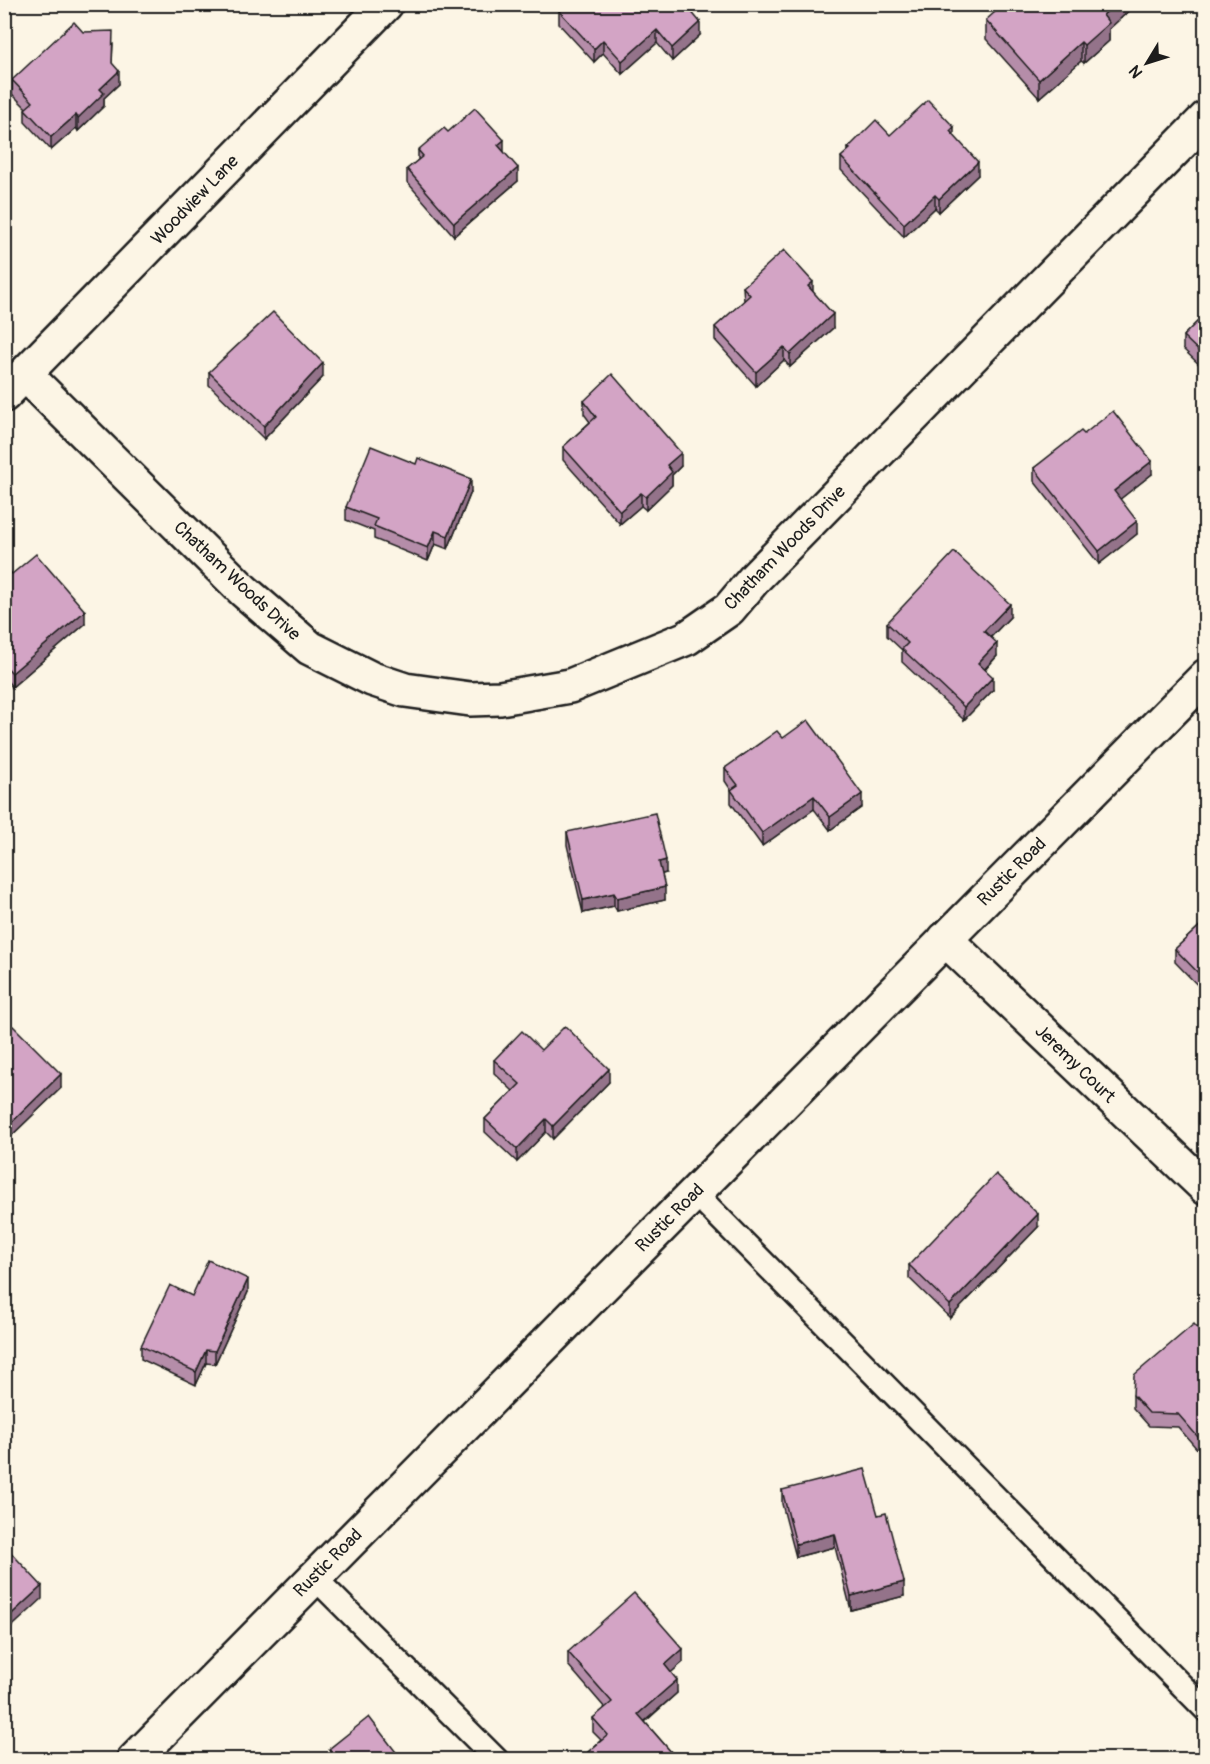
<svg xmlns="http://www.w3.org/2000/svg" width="1210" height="1764" viewBox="0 0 1210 1764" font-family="Pangolin,sans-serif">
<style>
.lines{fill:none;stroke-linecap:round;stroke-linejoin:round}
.lane-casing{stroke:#1c1c1c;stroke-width:27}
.street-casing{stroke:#1c1c1c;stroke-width:38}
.secondary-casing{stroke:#1c1c1c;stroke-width:38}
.lane{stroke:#fcf5e5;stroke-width:22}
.street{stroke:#fcf5e5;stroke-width:33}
.secondary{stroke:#fcf5e5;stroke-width:33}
.wall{fill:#b58da9;stroke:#1c1c1c;stroke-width:1.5}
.shaded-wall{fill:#94738a;stroke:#1c1c1c;stroke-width:1.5}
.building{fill:#d3a4c5;stroke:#1c1c1c;stroke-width:1.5}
.labels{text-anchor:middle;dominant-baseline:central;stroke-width:4.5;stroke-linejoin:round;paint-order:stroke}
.street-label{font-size:18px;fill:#1c1c1c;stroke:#fcf5e5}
</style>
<rect width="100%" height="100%" fill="#fcf5e5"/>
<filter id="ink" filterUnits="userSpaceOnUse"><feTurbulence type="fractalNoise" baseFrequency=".0167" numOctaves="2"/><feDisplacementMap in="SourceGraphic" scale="12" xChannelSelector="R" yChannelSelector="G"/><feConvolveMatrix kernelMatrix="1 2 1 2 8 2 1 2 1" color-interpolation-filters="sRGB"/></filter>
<g filter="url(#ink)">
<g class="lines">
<!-- lane casing -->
<g class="lane-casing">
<g id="lane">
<path d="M695 1193 1206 1710"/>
<path d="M314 1577 497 1760"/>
</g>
</g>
<!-- street casing -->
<g class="street-casing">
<g id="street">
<path d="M25 374 244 591 310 648 372 679 405 690 470 699 500 698 570 686 687 638 729 609 756 577 1206 118"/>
<path d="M4 395 386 4"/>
<path d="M945 939 1206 1188"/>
</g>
</g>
<!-- secondary casing -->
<g class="secondary-casing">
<path id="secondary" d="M134 1760 1206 676"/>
</g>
<!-- lane -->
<use href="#lane" class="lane"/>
<!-- street -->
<use href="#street" class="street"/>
<!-- secondary -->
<use href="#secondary" class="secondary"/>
</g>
<!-- wall -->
<g class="wall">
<path d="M1131 4V9L1109 29V41L1084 63 1081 61 1039 98 986 39V20Z"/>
<path d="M559 11 700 35 672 61 657 43 622 74 603 53 594 62 559 24Z"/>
<path d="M83 32 113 44 112 63 119 84 104 98V106L78 131 76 128 51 150 25 122V109L26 108 12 94V80Z"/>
<path d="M890 135 954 136 978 175 939 212 935 208 904 237 841 170V157L848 151V148Z"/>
<path d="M418 150 504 152 518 181 454 236 407 182V169L418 160Z"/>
<path d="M743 287 813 292 833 328 790 367 784 360 756 386 715 340V327L744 301Z"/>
<path d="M1206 313V371L1183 349V336Z"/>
<path d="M209 372 323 377 264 439 209 385Z"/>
<path d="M584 401 681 466 672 475V485L646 510 641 506 620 524 563 460V447L590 422 584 414Z"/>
<path d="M1084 434 1152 474 1120 499 1137 534 1099 564 1034 481V468Z"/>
<path d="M471 492 448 549 435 544 428 561 374 539V531L346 520V507Z"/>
<path d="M4 571 12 574 85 624 12 687 4 677Z"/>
<path d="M1010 617 991 637 997 656 985 670 993 690 964 720 902 662V650L887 636V623Z"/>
<path d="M783 738 862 807 830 830 814 809 762 846 731 803V790L725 781V768Z"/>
<path d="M567 832 666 873 662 874 665 900 617 911 614 906 583 913 567 845Z"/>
<path d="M1206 920V994L1175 962V949Z"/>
<path d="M4 1022 61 1088 8 1139 4 1135Z"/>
<path d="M541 1050 609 1082 553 1139 546 1132 517 1162 485 1132V1119L513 1091 494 1073V1060Z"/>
<path d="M1038 1227 950 1318 909 1278V1265Z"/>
<path d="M248 1292 215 1364 206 1363 196 1385 141 1359V1346L192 1296Z"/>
<path d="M1206 1338V1455L1204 1457 1178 1427 1149 1426 1133 1408V1395Z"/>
<path d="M782 1490 878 1515 904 1596 851 1610 835 1547 796 1557 782 1504Z"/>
<path d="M568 1652 683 1662 671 1672 677 1693 645 1722 678 1760H588V1752L601 1740 593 1732V1718L605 1708 568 1665Z"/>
</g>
<!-- shaded-wall -->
<g class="shaded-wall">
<path d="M1115 4H1131V9L1109 29V41L1084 63V45L1103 15Z"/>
<path d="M700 22V35L672 61V48Z"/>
<path d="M657 30V43L622 74V61Z"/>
<path d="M603 40V53L594 62V49Z"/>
<path d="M1081 42V61L1039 98V80Z"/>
<path d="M119 71V84L104 98V106L78 131V118L100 89Z"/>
<path d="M76 115V128L51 150V137Z"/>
<path d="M954 127V140L950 131Z"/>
<path d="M504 140V153L498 145Z"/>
<path d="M978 162V175L939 212V199Z"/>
<path d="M518 168V181L454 236V223Z"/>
<path d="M935 195V208L904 237V224Z"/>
<path d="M813 282V296L808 286Z"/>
<path d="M833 314V328L790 367V354Z"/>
<path d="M784 347V360L756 386V372Z"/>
<path d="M323 363V377L264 439V426Z"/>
<path d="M681 453V466L672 475V485L646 510V497L667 465Z"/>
<path d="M1152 461V474L1114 504V491Z"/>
<path d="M471 479V492L448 549V536Z"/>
<path d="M641 493V506L620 524V511Z"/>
<path d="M1137 521V534L1099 564V551Z"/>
<path d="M435 531V544L428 561V548Z"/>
<path d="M1010 604V617L984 644V631Z"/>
<path d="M85 611V624L12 687V673Z"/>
<path d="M997 643V656L978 676V663Z"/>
<path d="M993 677V690L964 720V707Z"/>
<path d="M862 794V807L830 830V817Z"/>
<path d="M814 796V809L762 846V833Z"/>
<path d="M666 860V873L659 875V862Z"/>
<path d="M665 887V900L617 911V898Z"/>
<path d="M614 893V906L583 913V900Z"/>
<path d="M609 1069V1082L553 1139V1126Z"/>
<path d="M61 1074V1088L8 1139V1126Z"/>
<path d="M546 1119V1132L517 1162V1149Z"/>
<path d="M1038 1214V1227L950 1318V1305Z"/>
<path d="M248 1279V1292L215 1364V1351Z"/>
<path d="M206 1350V1363L196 1385V1372Z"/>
<path d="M1206 1442V1455L1204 1457V1444Z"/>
<path d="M835 1534V1547L796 1557V1544Z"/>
<path d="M904 1582V1596L851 1610V1596Z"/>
<path d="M42 1586V1599L4 1634V1621Z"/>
<path d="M683 1649V1662L665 1678V1665Z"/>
<path d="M677 1680V1693L638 1727V1714Z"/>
</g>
<!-- building -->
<g class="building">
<path d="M566 4H685L700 22 672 48 657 30 622 61 603 40 594 49 559 11Z"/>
<path d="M1004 4H1115L1103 15 1109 23 1084 45 1081 42 1039 80 986 20Z"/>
<path d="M74 22 83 32 113 31 112 63 119 71 100 89 104 93 78 118 76 115 51 137 25 109 33 102 12 80Z"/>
<path d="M928 100 954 127 950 131 978 162 939 199 935 195 904 224 841 157 850 149 848 148 876 120 890 135Z"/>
<path d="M475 108 504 140 498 145 518 168 454 223 407 169 423 156 418 150 444 128 448 132Z"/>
<path d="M784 250 813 282 808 286 833 314 790 354 784 347 756 372 715 327 750 295 743 287Z"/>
<path d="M273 312 323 363 264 426 209 372Z"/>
<path d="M1206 313V358L1183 336Z"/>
<path d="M612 374 681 453 667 465 672 472 646 497 641 493 620 511 563 447 596 417 584 401Z"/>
<path d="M1113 411 1152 461 1114 491 1137 521 1099 551 1034 468 1081 431 1084 434Z"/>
<path d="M371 446 416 464 418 458 471 479 448 536 435 531 428 548 374 526 377 519 346 507Z"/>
<path d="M954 552 1010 604 984 631 997 643 978 663 993 677 964 707 902 649 908 643 887 623Z"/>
<path d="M36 554 85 611 12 673 4 664V571L7 568 12 574Z"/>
<path d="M808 720 862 794 830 817 814 796 762 833 731 790 738 785 725 768 777 731 783 738Z"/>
<path d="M655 813 666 860 659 862 665 887 617 898 614 893 583 900 567 832Z"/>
<path d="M1206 920V981L1175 949Z"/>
<path d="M4 1022 10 1028 13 1026 61 1074 8 1126 4 1122Z"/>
<path d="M565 1026 609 1069 553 1126 546 1119 517 1149 485 1119 520 1084 494 1060 522 1031 541 1050Z"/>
<path d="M996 1174 1038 1214 950 1305 909 1265Z"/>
<path d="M208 1260 248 1279 215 1351 206 1350 196 1372 141 1346 170 1285 192 1296Z"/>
<path d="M1194 1324 1206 1338V1442L1204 1444 1178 1414 1149 1413 1133 1395 1134 1375Z"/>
<path d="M865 1469 878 1515 886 1513 904 1582 851 1596 835 1534 796 1544 782 1490Z"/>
<path d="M4 1545 42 1586 4 1621Z"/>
<path d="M634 1593 683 1649 665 1665 677 1680 638 1714 678 1760H595L588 1752 608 1735 593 1718 612 1702 568 1652Z"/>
<path d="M369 1717 402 1760H324L332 1753 329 1749Z"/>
</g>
</g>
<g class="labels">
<!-- street labels -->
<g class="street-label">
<text transform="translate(195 200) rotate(-46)">Woodview Lane</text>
<text transform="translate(785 548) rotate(-46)">Chatham Woods Drive</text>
<text transform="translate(237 581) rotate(43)">Chatham Woods Drive</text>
<text transform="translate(1012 872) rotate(-45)">Rustic Road</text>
<text transform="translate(1075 1064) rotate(44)">Jeremy Court</text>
<text transform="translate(670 1218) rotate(-45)">Rustic Road</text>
<text transform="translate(328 1563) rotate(-45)">Rustic Road</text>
</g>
</g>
<!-- margin -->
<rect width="1210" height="1764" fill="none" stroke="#fcf5e5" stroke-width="24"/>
<rect x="12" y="12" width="1186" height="1740" fill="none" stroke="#1c1c1c" stroke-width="2" filter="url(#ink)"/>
<!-- north arrow -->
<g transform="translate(1147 63) rotate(232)" stroke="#fcf5e5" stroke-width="4.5" paint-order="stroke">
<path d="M0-4.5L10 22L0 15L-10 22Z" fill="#1c1c1c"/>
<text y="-9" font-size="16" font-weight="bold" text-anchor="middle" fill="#1c1c1c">N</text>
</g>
</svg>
